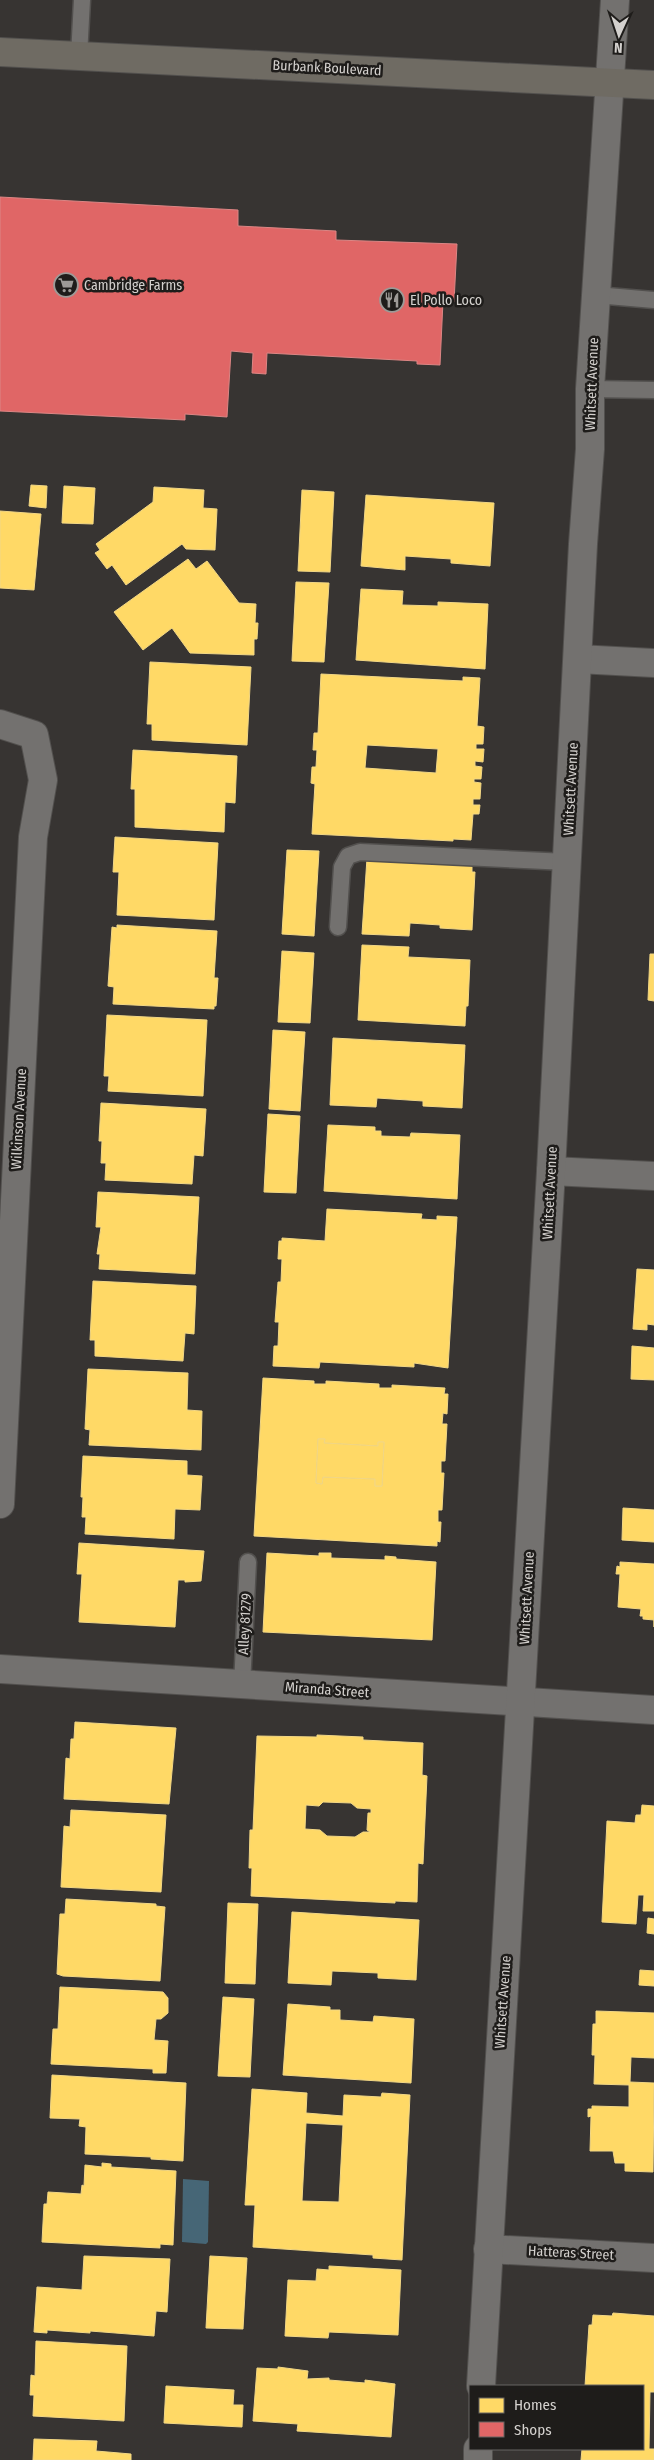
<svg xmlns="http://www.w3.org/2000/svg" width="654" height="2460" viewBox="0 0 654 2460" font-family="'Fira Sans Condensed',sans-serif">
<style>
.water{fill:#466676}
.homes{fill:#ffd966;stroke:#f2d785;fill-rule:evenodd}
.shops{fill:#e06666;stroke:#dc8685}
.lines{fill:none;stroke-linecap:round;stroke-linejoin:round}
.lane-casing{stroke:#52504e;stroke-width:19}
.street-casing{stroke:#52504e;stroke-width:30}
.secondary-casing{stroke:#52504e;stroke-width:30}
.primary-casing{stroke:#52504e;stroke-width:30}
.lane{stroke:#73716f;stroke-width:16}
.street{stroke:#73716f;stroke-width:28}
.secondary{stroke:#73716f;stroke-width:28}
.primary{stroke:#6f6b63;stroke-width:28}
.labels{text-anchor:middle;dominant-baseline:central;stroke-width:5;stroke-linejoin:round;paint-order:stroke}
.street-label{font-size:14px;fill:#d4d1ce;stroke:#1e1c1a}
.poi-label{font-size:14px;fill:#d4d1ce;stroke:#1e1c1a;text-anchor:start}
</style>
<rect width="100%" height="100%" fill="#373432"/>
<!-- water -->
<path class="water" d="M183 2179 209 2181 208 2242 206 2244 182 2242Z"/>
<!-- homes -->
<g class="homes">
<path d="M31 485 47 486 46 508 29 506Z"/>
<path d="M64 486 95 488 93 524 62 523Z"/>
<path d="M154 487 204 490 203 508 217 509 215 550 186 549 182 544 126 585 112 565 107 569 95 553 100 550 96 544 153 502Z"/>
<path d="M302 490 334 492 330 572 298 571Z"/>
<path d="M366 495 494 503 490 566 451 563V559L405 556V570L361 566Z"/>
<path d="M0 511 41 514 34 590 0 588Z"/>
<path d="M188 559 196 569 207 561 239 603 256 604 255 623H258L257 639H254V655L190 653 172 628 143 650 114 612Z"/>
<path d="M296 582 329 583 324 662 292 661Z"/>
<path d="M361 589 403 591 402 605 438 606V602L488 604 485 669 356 660Z"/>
<path d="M150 662 251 667 247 745 152 740V724H147Z"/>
<path d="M321 674 463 681V677L480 678 477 726 484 727 483 744H476V749H484L483 762 475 761V766L482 767 481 779H474V782L481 783 480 799H473V805H480L479 814H473L471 840 453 839V841L312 834 315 784 311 783 312 767H316L317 750H313L314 733H318ZM367 745 438 749 436 773 365 768Z"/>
<path d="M133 750 237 756 235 803 225 802 224 832 135 827V789H131Z"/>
<path d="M115 837 218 843 214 920 117 915 119 872H113Z"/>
<path d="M287 850 319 851 314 936 282 934Z"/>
<path d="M367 858 472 864V872H475L472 930 440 928V925L410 923 409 936 362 934Z"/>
<path d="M117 925 217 931 214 978H218L216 1006H214V1009L113 1004 114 987 108 986 112 927 117 928Z"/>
<path d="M362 945 409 947 408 957 470 960 468 1006H466L465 1026 358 1020Z"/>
<path d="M282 951 314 953 310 1023 278 1022Z"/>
<path d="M650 954H654V1001L648 1000Z"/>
<path d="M107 1015 207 1020 203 1096 108 1091 109 1076H104Z"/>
<path d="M273 1030 305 1032 300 1111 269 1109Z"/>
<path d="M333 1038 465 1045 462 1108 423 1106V1101L377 1098 376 1107 330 1105Z"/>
<path d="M101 1103 206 1109 203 1156 194 1155 192 1184 105 1180 106 1163H101L102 1141H99Z"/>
<path d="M268 1114 300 1116 296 1193 264 1192Z"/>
<path d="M328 1125 375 1127V1131H381V1136L410 1137 411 1133 460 1135 457 1199 324 1191Z"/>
<path d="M98 1192 199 1197 195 1274 99 1269 100 1254H97L101 1227H96Z"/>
<path d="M327 1209 422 1214 421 1219 437 1220V1216L457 1217 448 1368 414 1363V1367L320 1362 319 1368 273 1366 274 1346H278L279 1322H275L278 1282H281L282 1259H278L279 1241H282V1238L325 1241Z"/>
<path d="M637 1269 654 1270V1325L647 1324V1330L633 1329Z"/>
<path d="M93 1281 196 1286 194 1334 185 1333 183 1361 95 1356V1340H90Z"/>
<path d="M632 1346 654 1348V1380L631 1379Z"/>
<path d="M88 1369 188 1373 187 1410 202 1411 201 1450 89 1445 90 1430 85 1429Z"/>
<path d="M263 1378 314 1381V1384H326V1381L379 1384V1388H392V1385L445 1388 444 1394H448L447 1414 443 1413 442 1424H447L445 1461H441V1473H444L442 1510H438V1522H441L440 1542 437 1541V1546L254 1536ZM318 1439H325L324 1443 378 1446V1442H384L382 1486H375V1479L323 1477 322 1484 316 1483Z"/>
<path d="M318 1439H325L324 1443 378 1446V1442H384L382 1486H375V1479L323 1477 322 1484 316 1483Z"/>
<path d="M83 1456 187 1461V1475L202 1476 200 1510 175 1509 174 1539 85 1534 86 1517H82L83 1497H81Z"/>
<path d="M623 1508 654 1510V1542L622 1540Z"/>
<path d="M79 1543 204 1551 201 1581 185 1582V1580H178L175 1627 79 1622 82 1574H77Z"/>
<path d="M267 1553 319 1556V1553H331V1558L385 1560V1556L396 1557V1559L436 1562 432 1640 263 1632Z"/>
<path d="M620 1562 654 1564V1627V1620L643 1619V1616H640L641 1609 618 1607 620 1574H616L617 1566 620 1567Z"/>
<path d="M75 1722 176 1728 169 1804 64 1799 66 1758 70 1759 71 1739H74Z"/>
<path d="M317 1735 363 1737V1740L423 1743 422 1775 427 1776 423 1864 418 1863 417 1902 395 1901V1903L251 1896 252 1868H249L250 1830H253L257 1736 317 1737ZM323 1802 351 1803 357 1808 371 1809V1813H368L367 1830 370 1832H363L355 1837 327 1836 320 1830 305 1829 306 1805 319 1806Z"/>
<path d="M642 1805 654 1806V1911H643L644 1895H638L636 1924 602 1922 607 1821 635 1823 636 1815H641Z"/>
<path d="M71 1810 166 1815 161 1892 61 1887 64 1826 70 1827Z"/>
<path d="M66 1899 156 1904V1906L165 1907 160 1981 63 1976 57 1974 60 1914H65Z"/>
<path d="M228 1903 258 1904 255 1984 225 1983Z"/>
<path d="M292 1912 419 1920 416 1980 378 1978V1973L332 1971 331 1985 288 1983Z"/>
<path d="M648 1918 654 1919V1934L647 1933Z"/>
<path d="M640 1970 654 1971V1986L639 1985Z"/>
<path d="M60 1987 163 1992 168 1998V2013L161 2019H156L154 2040 168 2041 166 2073H153V2069L51 2064 53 2029H58Z"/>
<path d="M223 1997 254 1999 250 2077 218 2076Z"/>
<path d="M288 2004 330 2007V2010H340V2020L373 2022 374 2016 414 2019 411 2083 283 2075Z"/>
<path d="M596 2011 654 2013V2058L631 2057 630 2082 654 2083 653 2172 625 2171V2163H615L613 2151H590L591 2116 588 2117V2109H592V2106L629 2107V2085L594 2084 595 2055H592L593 2024H596Z"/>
<path d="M52 2075 186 2083 183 2161 151 2159V2157L85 2154 86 2127 79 2126 80 2119 50 2118Z"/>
<path d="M252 2089 307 2093 306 2113 343 2116 344 2095 381 2097 382 2093 410 2095 402 2260 373 2258V2255L253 2247 255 2205H245ZM306 2123 343 2125 339 2202 302 2201Z"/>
<path d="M102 2163 111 2164V2167L176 2171 173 2245 160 2244V2248L42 2242 44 2204H47L48 2192 81 2194 82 2185 84 2186 85 2165 102 2167Z"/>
<path d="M84 2256 170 2259 167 2312 156 2311 154 2336 90 2331V2333L47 2330V2333L34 2332 37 2287 82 2290Z"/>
<path d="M210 2256 247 2258 243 2329 206 2328Z"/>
<path d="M329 2266 401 2270 398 2335 329 2332 328 2338 285 2336 288 2280 316 2281 317 2269 329 2270Z"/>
<path d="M613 2313 654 2316V2392H650L649 2449H654V2460H581L582 2449H643V2386H585L589 2325H592L593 2315 612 2316Z"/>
<path d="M36 2341 127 2346 124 2421 33 2416 34 2395H30L31 2375 35 2376Z"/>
<path d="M278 2367 308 2371 307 2379 329 2378V2380L365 2383V2380L395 2384 391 2437 297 2431 298 2424 253 2421 257 2368 278 2369Z"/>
<path d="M166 2386 234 2390 233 2405H243L242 2427 164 2423Z"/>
<path d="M34 2439 97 2441 96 2451 131 2454V2460H33Z"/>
</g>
<!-- shops -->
<path class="shops" d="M0 197 238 210V226L336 231V240L457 244 454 302 443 301 440 365 417 364V361L267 353 266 374 252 373 253 353 231 351 227 417 185 414V420L0 411Z"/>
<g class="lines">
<!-- lane casing -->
<g class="lane-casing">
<g id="lane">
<path d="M79 56 82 0"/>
<path d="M596 295 654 300"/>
<path d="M590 389 654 390"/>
<path d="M338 927 342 867 348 856 360 852 567 862"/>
<path d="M242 1685 248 1562"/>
</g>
</g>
<!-- street casing -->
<g class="street-casing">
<g id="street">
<path d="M578 659 654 663"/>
<path d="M0 724 34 735 43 780 33 837 0 1504"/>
<path d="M551 1171 654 1176"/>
<path d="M0 1669 654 1710"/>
<path d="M488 2249 654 2258"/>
</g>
</g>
<!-- secondary casing -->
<g class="secondary-casing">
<g id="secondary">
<path d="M481 2386 551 1171 583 544 590 449V389L615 0"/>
<path d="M478 2460V2449"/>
</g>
</g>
<!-- primary casing -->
<g class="primary-casing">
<path id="primary" d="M0 52 654 85"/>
</g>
<!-- lane -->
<use href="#lane" class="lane"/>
<!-- street -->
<use href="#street" class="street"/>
<!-- secondary -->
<use href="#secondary" class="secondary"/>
<!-- primary -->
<use href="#primary" class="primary"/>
</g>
<!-- icons -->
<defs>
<g id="supermarket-ring" transform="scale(1.25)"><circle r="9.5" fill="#1e1c1a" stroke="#9d9a97" stroke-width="1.5"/><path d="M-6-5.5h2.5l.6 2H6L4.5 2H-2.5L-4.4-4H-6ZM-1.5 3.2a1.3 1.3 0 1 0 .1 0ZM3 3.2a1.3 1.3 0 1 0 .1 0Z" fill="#9d9a97"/></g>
<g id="restaurant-ring" transform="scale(1.25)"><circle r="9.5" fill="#1e1c1a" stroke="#9d9a97" stroke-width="1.5"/><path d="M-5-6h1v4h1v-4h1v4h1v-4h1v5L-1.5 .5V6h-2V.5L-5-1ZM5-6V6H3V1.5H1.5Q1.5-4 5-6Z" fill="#9d9a97"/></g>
</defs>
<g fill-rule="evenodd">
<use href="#supermarket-ring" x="66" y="285"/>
<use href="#restaurant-ring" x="392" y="300"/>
</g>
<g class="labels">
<!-- street labels -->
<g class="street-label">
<text transform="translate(327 68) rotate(3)">Burbank Boulevard</text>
<text transform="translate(592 384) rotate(-88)">Whitsett Avenue</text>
<text transform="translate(571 789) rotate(-87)">Whitsett Avenue</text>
<text transform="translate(19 1119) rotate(-87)">Wilkinson Avenue</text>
<text transform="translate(550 1193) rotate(-87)">Whitsett Avenue</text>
<text transform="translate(527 1598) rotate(-87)">Whitsett Avenue</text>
<text transform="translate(245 1624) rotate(-87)">Alley 81279</text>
<text transform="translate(327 1690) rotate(4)">Miranda Street</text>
<text transform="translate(503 2002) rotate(-86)">Whitsett Avenue</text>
<text transform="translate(571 2253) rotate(3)">Hatteras Street</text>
</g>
<!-- poi labels -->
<g class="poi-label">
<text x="84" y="285">Cambridge Farms</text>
<text x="410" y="300">El Pollo Loco</text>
</g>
</g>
<!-- legend -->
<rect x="469" y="2385" width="175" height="65" fill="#1e1c1a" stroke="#676462"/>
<rect x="479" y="2398" width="25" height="15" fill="#ffd966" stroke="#676462"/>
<text x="514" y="2410" font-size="15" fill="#d4d1ce">Homes</text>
<rect x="479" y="2422" width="25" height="15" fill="#e06666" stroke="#676462"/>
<text x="514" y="2435" font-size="15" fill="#d4d1ce">Shops</text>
<!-- north arrow -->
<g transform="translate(619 35) rotate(183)" stroke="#1e1c1a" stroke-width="4" paint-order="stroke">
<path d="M0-4L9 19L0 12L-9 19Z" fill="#d4d1ce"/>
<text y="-8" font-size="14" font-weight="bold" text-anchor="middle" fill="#d4d1ce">N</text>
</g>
</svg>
